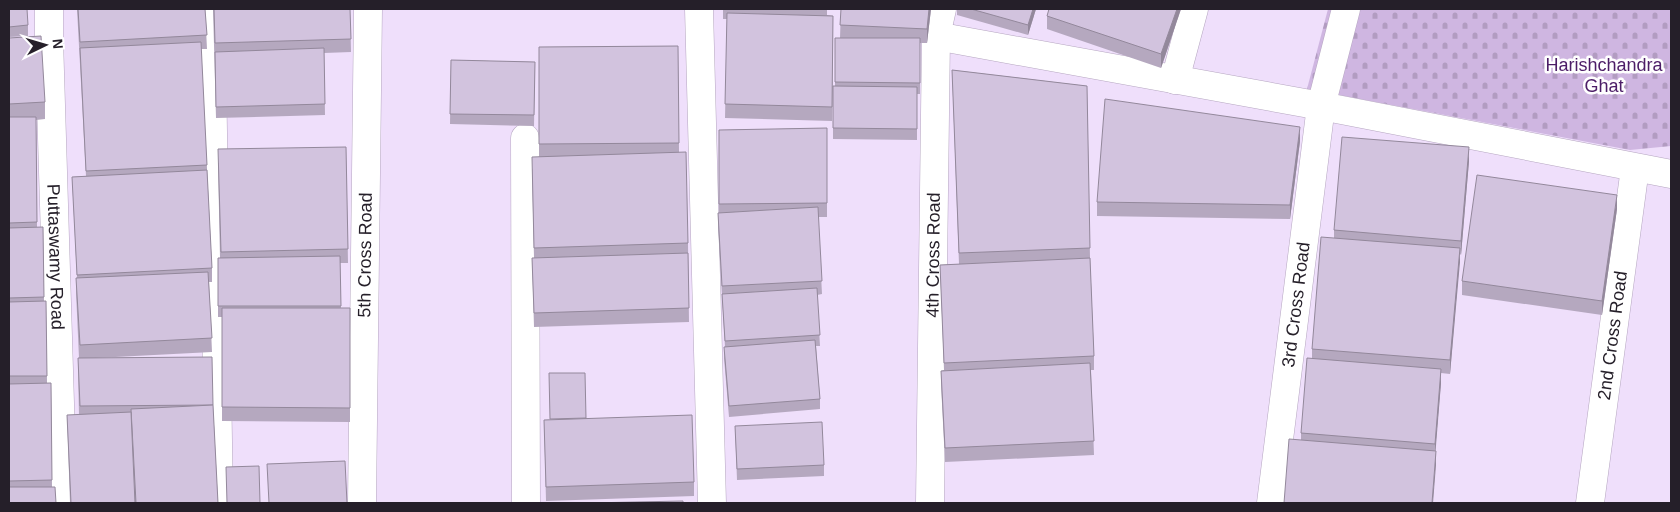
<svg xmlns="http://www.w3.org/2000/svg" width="1680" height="512" viewBox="0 0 1680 512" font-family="Helvetica,sans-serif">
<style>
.cemetery{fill:url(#cemetery-stones)}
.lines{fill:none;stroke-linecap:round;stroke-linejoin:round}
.minor-casing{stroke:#b5a6c0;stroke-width:29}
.secondary-casing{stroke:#b5a6c0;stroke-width:29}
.minor{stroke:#fff;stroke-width:28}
.secondary{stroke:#fff;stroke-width:28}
.wall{fill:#b5a8bf}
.shaded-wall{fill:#93889b}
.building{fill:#d2c3de;stroke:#93889b}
.labels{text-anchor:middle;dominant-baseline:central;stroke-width:5;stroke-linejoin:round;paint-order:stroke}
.park-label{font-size:18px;fill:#4c1d67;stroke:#fff}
.street-label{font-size:18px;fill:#251f29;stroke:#fff}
</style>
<defs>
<pattern id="cemetery-stones" width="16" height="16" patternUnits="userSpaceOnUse" patternTransform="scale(1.25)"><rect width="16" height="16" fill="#cfb6e1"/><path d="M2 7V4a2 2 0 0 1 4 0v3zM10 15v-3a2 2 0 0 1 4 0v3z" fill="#b29cc1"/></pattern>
</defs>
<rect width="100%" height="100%" fill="#efdffb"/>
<!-- cemetery -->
<path class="cemetery" d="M1328 9H1671V146L1630 150 1307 89Z"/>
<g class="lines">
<!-- minor casing -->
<g class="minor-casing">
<g id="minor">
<path d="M211 9 219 503"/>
<path d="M699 9 712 503"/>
<path d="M936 36 1321 106 1671 174"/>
<path d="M1175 80 1194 9"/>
<path d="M525 138 526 503"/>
<path id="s1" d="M362 503 368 9"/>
<path id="s2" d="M930 503 936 36 942 9"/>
<path id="s3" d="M1271 503 1321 106 1346 9"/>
<path id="s4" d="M1590 503 1635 168"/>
</g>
</g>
<!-- secondary casing -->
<g class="secondary-casing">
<g id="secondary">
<path id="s5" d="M49 9V39L63 503"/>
</g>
</g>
<!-- minor -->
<use href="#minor" class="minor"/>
<!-- secondary -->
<use href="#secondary" class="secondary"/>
</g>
<!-- wall -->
<g class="wall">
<path d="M9 9 28 25V36L9 37Z"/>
<path d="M77 9H205L207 49H201L212 268V282H209L212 352 96 358 213 405 218 503H135L131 416 135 503H70L67 415H79L78 369 79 358 76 292 77 278 72 177 86 176Z"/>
<path d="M213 9H350L351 52 324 53 325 115 216 118Z"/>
<path d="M723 9H827V15L833 16 832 121 725 118 727 19H723Z"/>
<path d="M841 9H931L927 43H920V94H917V140L833 139V86H835V38H840Z"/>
<path d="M957 9H1036L1028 35 957 15Z"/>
<path d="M1181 9 1161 68 1047 29V16Z"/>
<path d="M9 38 45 102V119L36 120 37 227H43L44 301H46L47 383H51L52 487 9 503Z"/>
<path d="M678 46 679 152 688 243 689 322 534 327 532 258H534L532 170 539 156V47Z"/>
<path d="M451 60 535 62 534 126 450 124Z"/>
<path d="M952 70 1087 86 1090 258 1094 356V370H1091L1094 455 945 462 941 384V371L944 370 940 265 959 264Z"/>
<path d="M827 128V217H818L822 294 817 295 820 346H816L820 399V409L729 417 724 358 725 347 718 227V213H719V130Z"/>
<path d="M1300 141 1290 219 1097 216V202Z"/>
<path d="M346 147 348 263H340L341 308H350V422L222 421V317H218V258H220L218 163Z"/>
<path d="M1469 161 1461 255 1460 254 1450 374 1441 373V383L1435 451 1436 465 1301 440V433L1312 358V349L1334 238V230Z"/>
<path d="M1617 209 1602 315 1462 295V281Z"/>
<path d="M586 418 694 482V496L546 501 544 420Z"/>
<path d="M735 426 824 465V476L737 480Z"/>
</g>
<!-- shaded-wall -->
<g class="shaded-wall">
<path d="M929 9H931L927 43V29Z"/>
<path d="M1033 9H1036L1028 35V25Z"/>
<path d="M1177 9H1181L1161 68V54Z"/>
<path d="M1300 127V141L1290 219V205Z"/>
<path d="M1469 147V161L1461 255V241Z"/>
<path d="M1617 195V209L1602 315V301Z"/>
<path d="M1460 248V262L1450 374V360Z"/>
<path d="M1441 369V383L1435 458V444Z"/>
<path d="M1436 451V465L1433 503H1432Z"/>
</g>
<!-- building -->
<g class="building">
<path d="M9 9H27L28 25 9 27Z"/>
<path d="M78 9H205L207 35 80 42Z"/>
<path d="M214 9H350L351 39 215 43Z"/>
<path d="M841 9H929L927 29 840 25Z"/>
<path d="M971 9H1033L1028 25Z"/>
<path d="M1049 9H1177L1161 54 1047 16Z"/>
<path d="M727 13 833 16 832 107 725 104Z"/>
<path d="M41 36 45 102 9 104V38Z"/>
<path d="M835 38H920V83L835 82Z"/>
<path d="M201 42 207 165 86 171 80 48Z"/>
<path d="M678 46 679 143 539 144V47Z"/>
<path d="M324 48 325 104 216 107 215 52Z"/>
<path d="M451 60 535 62 534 115 450 114Z"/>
<path d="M952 70 1087 86 1090 248 959 253Z"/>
<path d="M833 86 917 87V129L833 128Z"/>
<path d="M1105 99 1300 127 1290 205 1097 202Z"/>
<path d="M9 117H36L37 222 9 223Z"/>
<path d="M827 128V203L719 204V130Z"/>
<path d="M1342 137 1469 147 1461 241 1334 230Z"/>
<path d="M346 147 348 249 221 252 218 149Z"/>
<path d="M686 152 688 243 534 248 532 157Z"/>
<path d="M207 170 212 268 77 275 72 177Z"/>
<path d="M1477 175 1617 195 1602 301 1462 281Z"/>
<path d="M818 207 822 281 722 286 718 213Z"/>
<path d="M43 227 44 297 9 298V228Z"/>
<path d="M1321 237 1460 248 1450 360 1312 349Z"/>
<path d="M688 253 689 308 534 313 532 258Z"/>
<path d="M340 256 341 306H218V258Z"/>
<path d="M1090 258 1094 356 944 363 940 265Z"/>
<path d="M208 272 212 338 80 345 76 278Z"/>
<path d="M817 288 820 335 725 341 722 294Z"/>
<path d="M46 301 47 376H9V302Z"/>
<path d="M222 308H350V408L222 407Z"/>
<path d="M815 340 820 399 729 406 724 347Z"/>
<path d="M212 357 213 405 80 406 78 358Z"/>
<path d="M1307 358 1441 369 1435 444 1301 433Z"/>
<path d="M1090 363 1094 441 945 448 941 371Z"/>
<path d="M549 373H585L586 418 550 419Z"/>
<path d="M51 383 52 480 9 481V384Z"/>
<path d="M213 405 218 503H136L131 409Z"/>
<path d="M131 412 135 503H71L67 415Z"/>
<path d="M692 415 694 482 546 487 544 420Z"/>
<path d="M822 422 824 465 737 469 735 426Z"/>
<path d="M1289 439 1436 451 1432 503H1284Z"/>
<path d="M345 461 347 503H269L267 464Z"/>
<path d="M259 466 260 503H227L226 467Z"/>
<path d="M9 487H55L56 503H9Z"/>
<path d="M683 501V503H588Z"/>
</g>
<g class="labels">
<!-- park labels -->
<g class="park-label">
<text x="1604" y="65">Harishchandra<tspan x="1604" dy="21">Ghat</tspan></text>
</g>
<!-- street labels -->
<g class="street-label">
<text stroke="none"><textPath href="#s5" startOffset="248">Puttaswamy Road</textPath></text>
<text stroke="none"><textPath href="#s1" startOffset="248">5th Cross Road</textPath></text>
<text stroke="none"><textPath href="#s2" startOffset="248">4th Cross Road</textPath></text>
<text stroke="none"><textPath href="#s3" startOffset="200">3rd Cross Road</textPath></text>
<text stroke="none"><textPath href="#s4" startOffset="169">2nd Cross Road</textPath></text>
</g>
</g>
<!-- border -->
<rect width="1680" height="512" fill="none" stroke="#251f29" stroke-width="20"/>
<!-- north arrow -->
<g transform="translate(45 45) rotate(85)" stroke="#ffffff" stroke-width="4" paint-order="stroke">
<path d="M0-4L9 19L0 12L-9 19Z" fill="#251f29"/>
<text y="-8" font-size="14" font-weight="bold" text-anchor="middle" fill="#251f29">N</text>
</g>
</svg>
